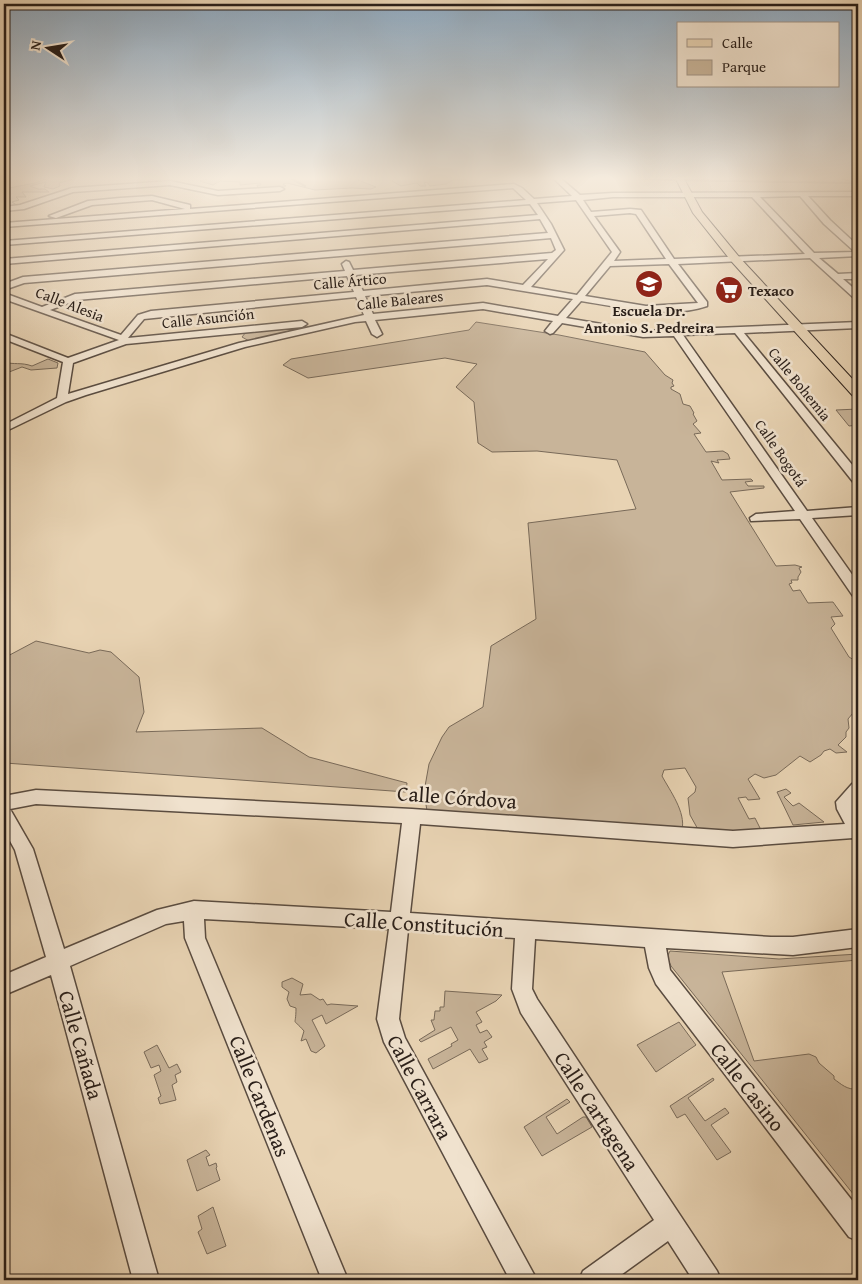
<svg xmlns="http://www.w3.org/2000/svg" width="862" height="1284" viewBox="0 0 862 1284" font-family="'Gentium Book Plus',serif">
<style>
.green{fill:#c8b499;stroke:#796a59}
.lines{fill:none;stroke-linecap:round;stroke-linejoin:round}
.stream{stroke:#756656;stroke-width:2}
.minor-casing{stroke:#5a4c40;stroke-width:3}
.major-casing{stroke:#2a1f19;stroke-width:2}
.minor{fill:#f0e2ce;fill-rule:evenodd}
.major{fill:#e8d3b3;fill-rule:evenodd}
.labels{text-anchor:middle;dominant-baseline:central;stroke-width:5;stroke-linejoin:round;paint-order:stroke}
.far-street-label{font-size:15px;fill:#2a1f19;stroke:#f0e2ce}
.far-poi-label{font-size:15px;font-weight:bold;fill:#2a1f19;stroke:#f0e2ce;text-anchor:start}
.near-street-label{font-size:21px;fill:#2a1f19;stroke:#f0e2ce}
</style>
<rect width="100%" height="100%" fill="#e8d3b3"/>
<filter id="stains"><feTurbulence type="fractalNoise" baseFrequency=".004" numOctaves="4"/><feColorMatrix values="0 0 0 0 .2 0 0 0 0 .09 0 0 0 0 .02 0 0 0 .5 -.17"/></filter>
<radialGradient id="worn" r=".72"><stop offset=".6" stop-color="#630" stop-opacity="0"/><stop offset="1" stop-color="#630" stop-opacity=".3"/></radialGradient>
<!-- green -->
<g class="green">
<path d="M51 177 77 178 59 183 60 186 53 189 44 187 46 182 30 186 38 189H45L49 192H22L26 197H16L19 200 12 202 18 206 9 207 10 201H4V189L35 183Z"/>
<path d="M202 177H361L358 180 376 187 371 189 352 188 315 190 287 183 283 184 286 186 258 188 257 185H261L260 183 240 185V182L220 181 213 185 200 181 207 179Z"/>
<path d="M392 177H466V180H453L446 184 430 186 427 182 424 183 426 186H420L417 183 401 186 392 181 394 178Z"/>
<path d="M476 322 559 335 645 352 665 375 673 380 672 383 674 386 671 387V389L680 394 683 404 690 406 694 413 693 414 697 421 693 424 701 433 694 434 706 452 723 451 728 454 730 459 717 460 719 463 711 461 722 480 751 479 753 481 745 482 748 486H764V488L730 492 776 566 795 565 802 567 799 568 801 572 798 577V580H791L792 583 789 584 793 591 800 590 808 603 833 602 843 616 831 617 835 624 831 628 849 657 854 660 858 666V707L848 719 849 728 846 732V737L838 745 847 752 836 753 830 749 824 751 821 755 810 762 800 756 776 775 764 778 755 774 748 779 760 799 748 800 746 797 738 798 749 819 755 818 761 830 700 833 690 815 688 798 695 792 696 787 685 768 664 770 662 776C670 791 686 812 682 830L427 811 424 792 429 764 442 737 449 727 483 707 491 646 536 619 528 523 636 509 617 460 537 451 492 452 478 443 474 402 456 387 477 364 445 358 308 378 283 365 291 359 469 330Z"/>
<path d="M293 328 295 330 249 341 242 337 246 332Z"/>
<path d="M48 359 58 363 57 368 31 370 22 367 4 374V370L8 367 4 366V362C14 365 21 362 32 366Z"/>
<path d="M858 409V425L849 426 836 410Z"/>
<path d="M36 641 89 653 100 650 111 652 139 677 144 712 136 732 262 728 309 757 407 783 406 792 5 763 4 658Z"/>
<path d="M786 789 791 793 784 797 793 806 799 803 824 822 793 825 777 792Z"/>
<path d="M670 951 779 959 858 954V960L722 972 754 1061 809 1054 816 1057 819 1063 834 1076V1079C841 1084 847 1090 857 1089L858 1086V1174L855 1175 858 1184V1200L671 966 667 957Z"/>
<path d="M292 978 303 984 300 995 311 994 320 1000 323 999 327 1005 331 1004 358 1006 326 1024 322 1015 312 1020 325 1046 316 1053 311 1051 306 1039 301 1041 304 1031C291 1016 296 1029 296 1008L290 1006 287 999 289 992 282 987V982Z"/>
<path d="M445 991 502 995 496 1001 476 1012 482 1022 476 1025 480 1033 487 1030 492 1037 484 1042 487 1047 482 1049 488 1059 479 1063 470 1049 433 1069 428 1059 452 1046 451 1044 458 1040 451 1027 421 1042 419 1040 435 1030 431 1020H434L435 1011H440V1007H444Z"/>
<path d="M679 1022 696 1045 656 1072 637 1045Z"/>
<path d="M157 1045 169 1068 177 1064 181 1072 175 1075 177 1082 172 1085 176 1100 160 1104 158 1098 161 1096 154 1075 161 1071 159 1065 151 1068 144 1052Z"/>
<path d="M713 1078 714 1080 688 1098 705 1121 725 1108 729 1113 711 1125 731 1152 717 1160 685 1114 677 1118 670 1106Z"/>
<path d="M567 1099 570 1102 546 1117 557 1134 583 1117H586L592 1127 542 1156 524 1127Z"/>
<path d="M206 1150 210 1155 206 1157 209 1166 216 1163 217 1167 216 1168 220 1180 197 1191 187 1160Z"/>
<path d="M213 1207 226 1246 207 1254 198 1232 202 1229 198 1216Z"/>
</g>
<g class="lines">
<!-- stream -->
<g class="stream">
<path d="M288 177 305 186"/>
<path d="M617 177 671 180 858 183"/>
</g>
<!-- minor casing -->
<g class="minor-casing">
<g id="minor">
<path d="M552 177H559L580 195 613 193 858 192V196H808L830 220 858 246V256L819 258 838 274 858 273V279H843L858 292V300L855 299 810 258 678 264 707 302V306C669 319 620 307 581 301L566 318 643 331 858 322V328L744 333 858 472V484L854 483 735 333 683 335 807 511 858 507V515L812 518 858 583V597L853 596 800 519 751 521 750 518 756 514 795 511 674 336 643 337 562 323 553 333 550 334 545 331 553 321 483 309 375 320 382 334 377 337 372 334 366 321 355 322 245 347 86 395 66 402 4 432V425L57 398 63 362 4 339V333L68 358 119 340 4 299V293L42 307 75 294 345 271 342 264 346 261 349 262 353 270 552 253 556 250 551 238 24 283 4 290V284L23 277 548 233 540 219 4 264V259L538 215 530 204 4 245V241L526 200 513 188 4 227V223L185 209 152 200 92 205 56 218 49 216 88 201 120 198 152 196 190 205V209L514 184 522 188 534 199 572 196ZM800 196 824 224 855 252 814 253 760 197ZM613 197H752L805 254 674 259 641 210 630 209 591 212 583 200ZM576 200 612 252 577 295 531 287 564 250 551 224 537 203ZM630 213 636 214 666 259 614 261 620 252 594 216ZM548 259 523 285 487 279 363 291 355 275ZM669 264 698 303 646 306 585 296 610 266ZM347 276 354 292 151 311 138 315 121 335 50 310 77 300ZM487 285 573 299 558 316 483 303 373 314 365 296ZM356 297 364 315 239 343 68 394 73 363 126 344 302 327 307 324 302 321 128 338 144 319Z"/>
<path d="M840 177 858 178V182L841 178Z"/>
<path d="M170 181 218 191 280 187 284 189 280 191 218 195 170 185 73 192 24 209 4 211V207L20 205 72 188Z"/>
<path d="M858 782V800L854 804 858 815V839L853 838 733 847 420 824 410 913 771 937H793L858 929V947L793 955 666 948 670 970 858 1208V1241L849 1237 656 984 649 968 645 947 535 939 532 989 537 999 717 1271 721 1280H693L668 1241 614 1280H579L583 1271 654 1220 521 1013 512 989 515 938 408 930 399 1019 405 1038 537 1280H510L384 1042 377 1019 389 929 204 919 205 938 348 1280H322L185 938 184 921 166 924 70 966 159 1280H133L51 975 4 995V975L46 957 15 850 4 830V796L36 790 412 809 733 831 845 824 837 809 836 802 852 784ZM36 804 402 823 391 912 194 901 157 910 64 949 33 849 10 809Z"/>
</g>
</g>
<!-- major casing -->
<g class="major-casing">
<path id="major" d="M675 177H683L702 212 740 258 858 385V397L853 396 732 262 693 213Z"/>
</g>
<!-- minor -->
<use href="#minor" class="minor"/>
<!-- major -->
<use href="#major" class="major"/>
</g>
<!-- sky -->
<linearGradient id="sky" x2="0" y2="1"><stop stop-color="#8ea8be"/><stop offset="0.5" stop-color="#f5ebdd"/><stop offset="1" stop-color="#f5ebdd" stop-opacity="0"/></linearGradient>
<rect width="862" height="357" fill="url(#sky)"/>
<!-- icons -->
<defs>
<g id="school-disc" transform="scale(1.4375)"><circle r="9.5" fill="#8f2418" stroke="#f0e2ce"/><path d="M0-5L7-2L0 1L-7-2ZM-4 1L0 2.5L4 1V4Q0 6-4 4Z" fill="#fff"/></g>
<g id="supermarket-disc" transform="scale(1.4375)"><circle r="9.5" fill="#8f2418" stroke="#f0e2ce"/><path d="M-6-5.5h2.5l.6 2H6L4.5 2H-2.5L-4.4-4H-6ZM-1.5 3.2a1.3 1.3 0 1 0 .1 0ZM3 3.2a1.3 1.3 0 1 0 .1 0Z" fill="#fff"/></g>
</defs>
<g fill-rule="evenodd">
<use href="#school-disc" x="649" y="284"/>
<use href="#supermarket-disc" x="729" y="290"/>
</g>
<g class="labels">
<!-- far-street labels -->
<g class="far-street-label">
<text transform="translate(350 281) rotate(-5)">Calle Ártico</text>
<text transform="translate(400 300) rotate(-6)">Calle Baleares</text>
<text transform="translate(70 304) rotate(21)">Calle Alesia</text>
<text transform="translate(208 318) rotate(-6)">Calle Asunción</text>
<text transform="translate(800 384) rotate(51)">Calle Bohemia</text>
<text transform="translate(781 453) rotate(55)">Calle Bogotá</text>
</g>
<!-- far-poi labels -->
<g class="far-poi-label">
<text x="748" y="290">Texaco</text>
<text x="649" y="310" text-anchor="middle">Escuela Dr.<tspan x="649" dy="17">Antonio S. Pedreira</tspan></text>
</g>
<!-- near-street labels -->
<g class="near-street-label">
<text transform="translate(457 797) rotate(4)">Calle Córdova</text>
<text transform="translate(424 924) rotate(4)">Calle Constitución</text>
<text transform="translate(81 1045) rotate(74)">Calle Cañada</text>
<text transform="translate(420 1087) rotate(62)">Calle Carrara</text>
<text transform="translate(748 1087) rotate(52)">Calle Casino</text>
<text transform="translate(260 1096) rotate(68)">Calle Cardenas</text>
<text transform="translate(597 1111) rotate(57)">Calle Cartagena</text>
</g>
</g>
<!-- margin -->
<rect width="862" height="1284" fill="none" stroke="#e8d3b3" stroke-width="20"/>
<rect x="5" y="5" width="852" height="1274" fill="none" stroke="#2a1f19" stroke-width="2.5"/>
<rect x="10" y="10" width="842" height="1264" fill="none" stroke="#2a1f19"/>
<!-- legend -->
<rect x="677" y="22" width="162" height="65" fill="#f0e2ce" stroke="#a19486"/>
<rect x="687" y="39" width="25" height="8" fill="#e8d3b3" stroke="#a19486"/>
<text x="722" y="48" font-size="15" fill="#2a1f19">Calle</text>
<rect x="687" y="60" width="25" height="15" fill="#c8b499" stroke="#a19486"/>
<text x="722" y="72" font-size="15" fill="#2a1f19">Parque</text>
<!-- north arrow -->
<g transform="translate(48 48) rotate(282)" stroke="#f0e2ce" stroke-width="4" paint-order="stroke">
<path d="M0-4L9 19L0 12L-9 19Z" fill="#2a1f19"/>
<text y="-8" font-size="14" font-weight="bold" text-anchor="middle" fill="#2a1f19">N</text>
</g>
<rect width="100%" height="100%" filter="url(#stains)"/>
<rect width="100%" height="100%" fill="url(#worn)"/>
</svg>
